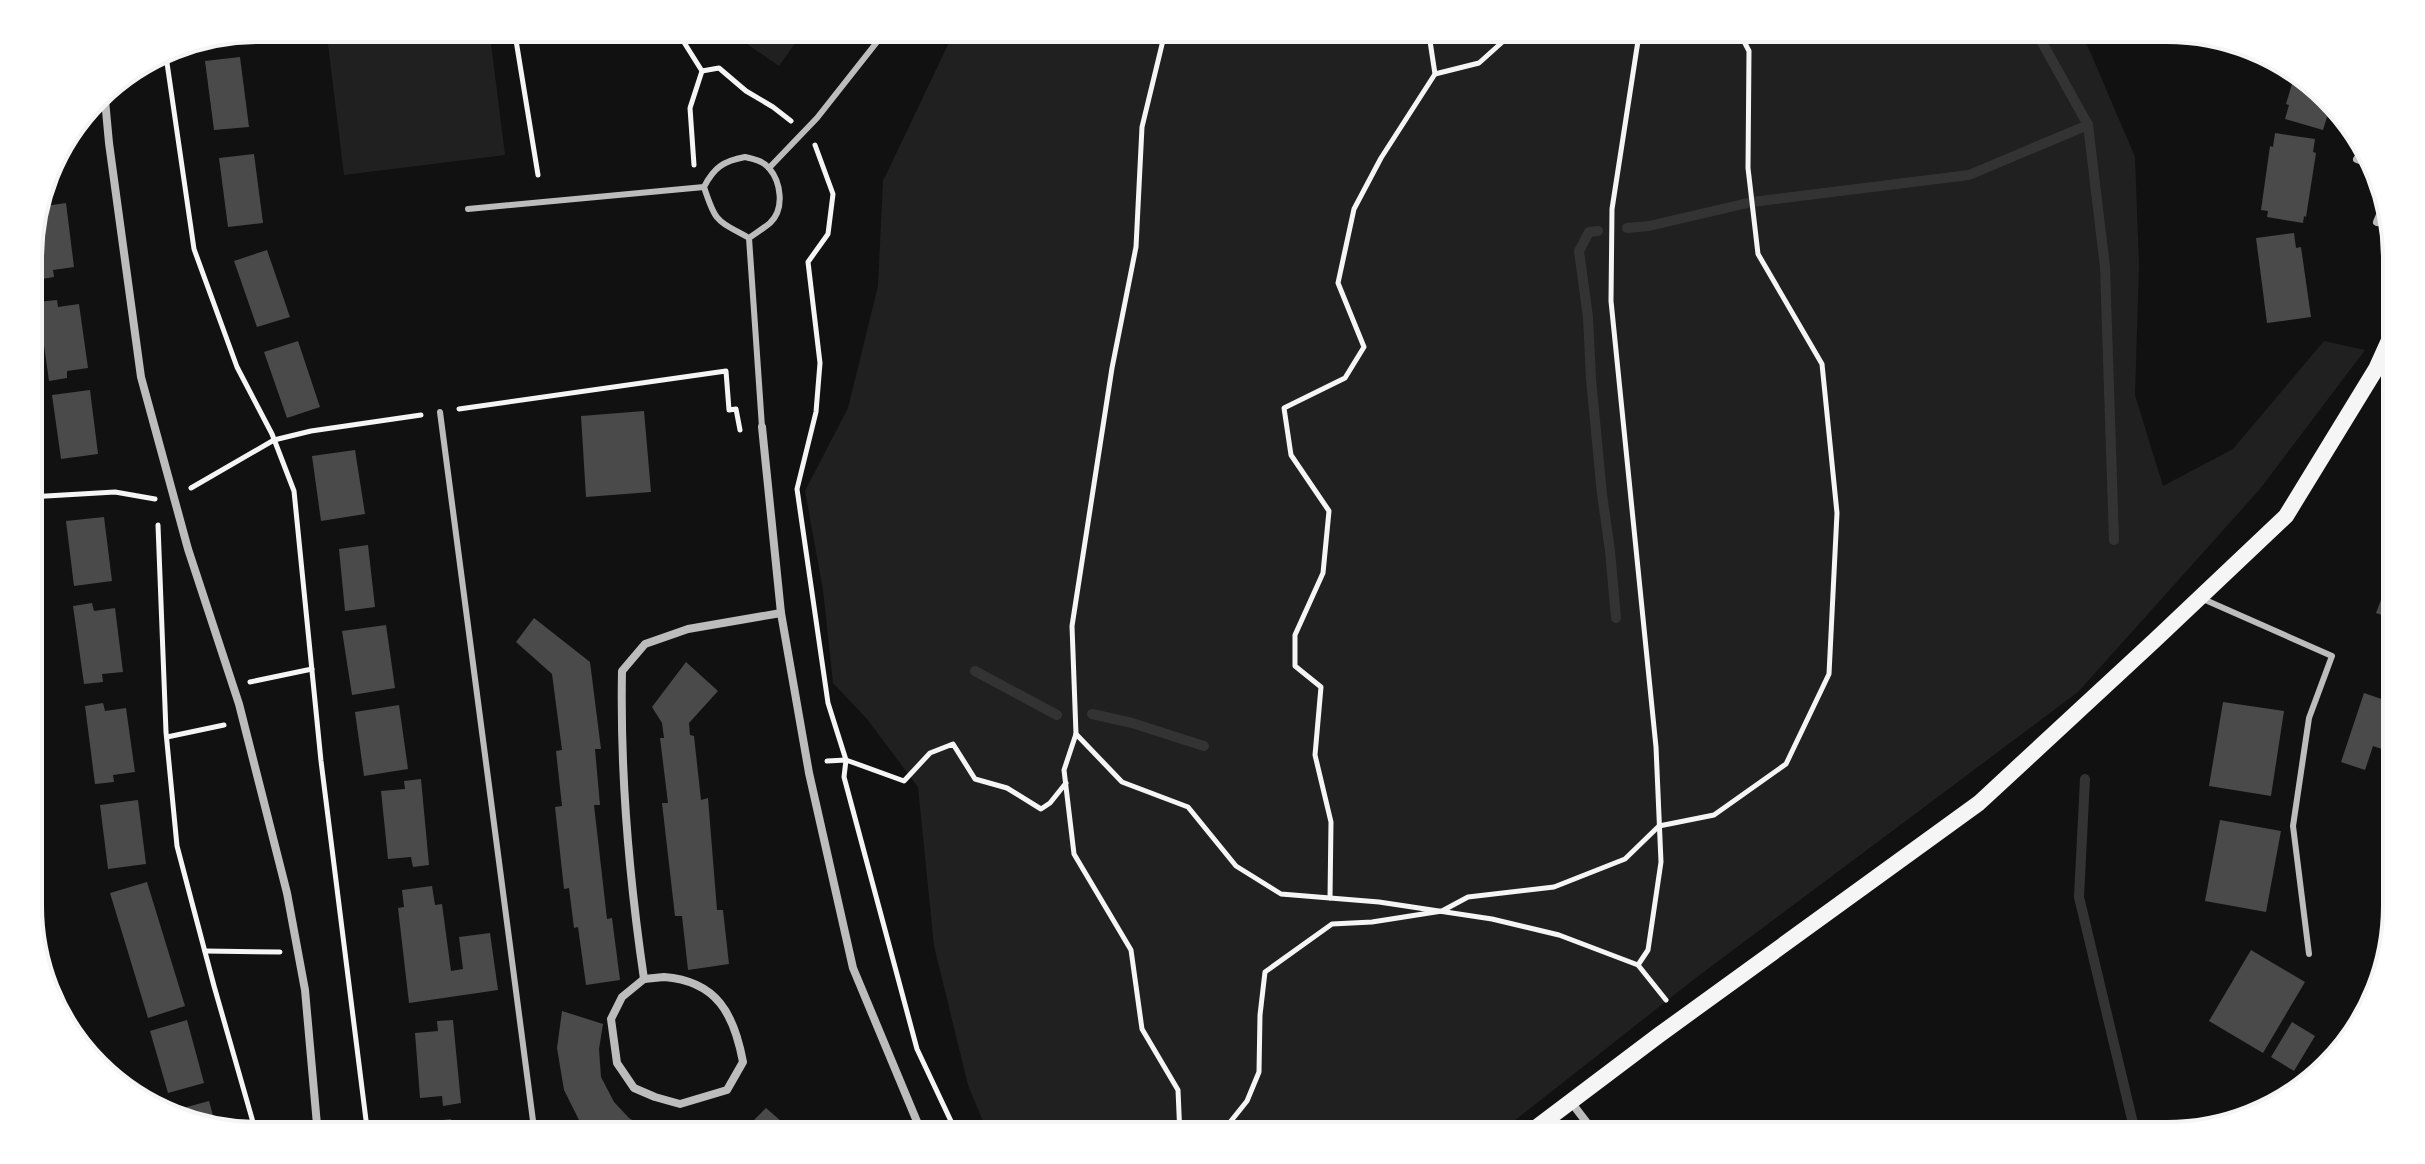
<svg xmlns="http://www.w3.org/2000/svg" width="2425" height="1164" viewBox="0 0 2425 1164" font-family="'Playfair Display',serif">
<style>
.green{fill:#202020}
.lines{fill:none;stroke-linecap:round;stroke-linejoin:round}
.stream{stroke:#333;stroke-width:10}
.building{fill:#4a4a4a}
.path{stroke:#f5f5f5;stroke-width:5}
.service{stroke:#bcbcbc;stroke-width:6}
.minor{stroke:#bcbcbc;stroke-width:8}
.secondary{stroke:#f5f5f5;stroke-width:16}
.rim{fill:none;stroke:#f5f5f5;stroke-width:4}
</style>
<rect width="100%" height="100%" fill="#111"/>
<!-- green -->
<g class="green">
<path d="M326 28H489L505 155 344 175Z"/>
<path d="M724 28H806L779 66Z"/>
<path d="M956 28H2080L2135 157 2139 265 2135 395 2163 486 2233 449 2324 341 2365 350 2260 489 2078 692 1697 977 1495 1136H989L968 1085 934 946 918 787 867 719 833 683 823 590 805 491 848 408 878 286 883 181Z"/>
</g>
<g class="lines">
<!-- stream -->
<g class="stream">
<path d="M2034 28 2088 125 2105 267 2114 540"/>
<path d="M1627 228 1649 226 1752 202 1969 175 2088 125"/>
<path d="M1598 231 1589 232 1579 251 1588 317 1591 379 1602 494 1610 551 1616 618"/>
<path d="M975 671 1057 715"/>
<path d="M1092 714 1132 723 1204 746"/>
<path d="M2085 779 2079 897 2136 1136"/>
</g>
</g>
<!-- building -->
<g class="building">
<path d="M240 57 249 127 214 130 205 61Z"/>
<path d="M2295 74 2334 105 2330 118 2327 117 2323 130 2285 119 2289 105 2286 104Z"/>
<path d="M2275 133 2315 139 2313 152 2316 153 2306 217 2304 216 2303 223 2267 217 2268 211 2261 210 2270 146 2273 147Z"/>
<path d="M254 154 263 223 228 227 219 158Z"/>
<path d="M43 199 45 206 66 203 74 267 53 270 54 277 35 280 30 238 40 200Z"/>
<path d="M2294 233 2296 248 2301 247 2311 317 2267 323 2256 238Z"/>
<path d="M267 250 290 317 257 327 234 261Z"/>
<path d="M57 300 58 307 79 304 88 368 67 371V378L49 381 38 302Z"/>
<path d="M298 341 320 407 287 418 264 352Z"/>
<path d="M90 390 98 454 61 459 52 395Z"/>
<path d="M644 411 651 492 586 497 581 416Z"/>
<path d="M355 450 365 514 321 521 312 456Z"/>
<path d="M104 517 112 581 74 586 66 521Z"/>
<path d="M368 545 375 607 345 611 339 549Z"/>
<path d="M2396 561V620L2376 613Z"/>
<path d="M92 603 94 611 115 608 123 672 102 674 103 682 84 684 73 606Z"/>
<path d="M534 618 590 662 601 749H595L600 805H594L607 919 612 918 620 980 586 985 578 927 574 928 569 888 564 889 555 807 562 806 556 751 562 750 552 674 516 642Z"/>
<path d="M386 625 395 688 352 695 342 631Z"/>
<path d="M686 662 718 691 689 723 690 735 694 736 701 800 708 798 717 910H723L729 964 688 970 682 916H675L662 803H668L660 738H664L662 723 652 707Z"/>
<path d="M2364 693 2396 704V754L2373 746 2365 770 2341 762Z"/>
<path d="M2223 702 2284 711 2271 796 2209 786Z"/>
<path d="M103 703 105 711 126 708 135 772 113 775 114 782 95 784 85 706Z"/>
<path d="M399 705 408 769 364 776 355 712Z"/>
<path d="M421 779 429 865 413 867 411 857 388 859 381 791 405 789 404 781Z"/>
<path d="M138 800 146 864 108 869 100 805Z"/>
<path d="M2220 820 2281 831 2266 912 2205 901Z"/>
<path d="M147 882 185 1006 148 1018 110 893Z"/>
<path d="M432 886 435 905 442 904 451 971 463 969 459 937 490 933 498 990 409 1003 398 908 404 907 402 890Z"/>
<path d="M2251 950 2305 982 2263 1053 2209 1021Z"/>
<path d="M562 1011 603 1024 599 1049 601 1077 614 1102 629 1118 658 1136H592L580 1122 564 1090 557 1048Z"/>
<path d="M187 1020 204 1083 168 1093 150 1031Z"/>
<path d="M453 1020 461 1103 443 1106 442 1096 420 1098 415 1033 438 1031 437 1021Z"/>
<path d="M2292 1022 2315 1036 2294 1071 2271 1057Z"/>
<path d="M209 1101 216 1126 173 1116 172 1111Z"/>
<path d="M766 1108 798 1136H732L749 1125Z"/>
<path d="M451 1119 454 1136H401L400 1125Z"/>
</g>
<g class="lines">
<!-- path -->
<g class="path">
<path d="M514 28 538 175"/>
<path d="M675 28 702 71 690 108 694 165"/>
<path d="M1166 28 1142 127 1136 247 1112 368 1072 626 1076 734 1064 770 1074 854 1131 950 1142 1029 1178 1090 1180 1136"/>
<path d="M1428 28 1435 74 1479 63 1518 28"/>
<path d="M1640 28 1612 209 1611 301 1656 747 1661 862 1648 950 1638 965 1666 1000"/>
<path d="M165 49 194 249 237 367 272 434 294 491 321 761 368 1136"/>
<path d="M702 71 719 68 746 91 773 107 791 121"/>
<path d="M815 145 833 194 828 234 808 262 820 363 816 412 797 489 828 703 846 760 844 777 917 1049 958 1136"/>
<path d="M459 409 726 371 729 410 736 409 740 430"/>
<path d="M191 488 274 440 311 431 421 415"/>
<path d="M29 497 115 492 155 499"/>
<path d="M158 525 166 732 177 846 214 986 257 1136"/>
<path d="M250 682 312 669"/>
<path d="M1076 734 1122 782 1188 807 1236 866 1281 894 1379 902 1492 919 1559 935 1638 965"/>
<path d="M167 737 224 725"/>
<path d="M827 761 846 760 904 781 930 753 953 744 975 779 1007 788 1041 809 1050 803 1066 783"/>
<path d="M1330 898 1331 822 1315 755 1321 687 1295 666V635L1323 573 1329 511 1291 455 1284 408 1345 378 1364 347 1338 283 1354 209 1381 158 1435 74"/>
<path d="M205 951 280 952"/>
<path d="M1219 1136 1247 1101 1259 1072 1260 1015 1265 972 1332 924 1372 922 1442 911 1468 897 1554 887 1625 859 1659 826 1714 815 1786 764 1829 674 1837 513 1822 364 1758 254 1748 168 1749 51 1737 28"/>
</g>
<!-- service -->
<g class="service">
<path d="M745 157C754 159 763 161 769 168 781 182 785 209 770 223 764 228 756 233 749 238 717 220 716 224 704 187 714 167 724 161 745 157Z"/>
<path d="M769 168 817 118 888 28"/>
<path d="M468 209 704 187"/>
<path d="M749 238 762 427"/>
<path d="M440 412 535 1136"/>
<path d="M2203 599 2332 656 2309 718 2293 826 2309 954"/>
</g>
<!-- minor -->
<g class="minor">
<path d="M104 89 109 143 141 377 188 549 239 704 287 893 305 990 318 1136"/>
<path d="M2357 159 2368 163"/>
<path d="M2377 222 2385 203"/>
<path d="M762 427 781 613 809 773 853 968 923 1136"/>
<path d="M664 977C717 981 734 1014 743 1062L727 1090 680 1104 655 1097 634 1088 617 1063 611 1019 622 997 644 979Z"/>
<path d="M644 979C629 877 620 774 622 671L645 644 688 629 781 613"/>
<path d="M1571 1102 1597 1136"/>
</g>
<!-- secondary -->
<path class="secondary" d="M1525 1136 1659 1035 1979 803 2155 640 2286 516 2376 369 2395 327"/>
</g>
<!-- crop -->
<path d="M0 0H2425V1164H0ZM258 42H2167A216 216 0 0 1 2383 258V906A216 216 0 0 1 2167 1122H258A216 216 0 0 1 42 906V258A216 216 0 0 1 258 42Z" fill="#fff" fill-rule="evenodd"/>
<path class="rim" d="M258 42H2167A216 216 0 0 1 2383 258V906A216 216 0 0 1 2167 1122H258A216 216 0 0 1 42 906V258A216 216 0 0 1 258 42Z"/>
</svg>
